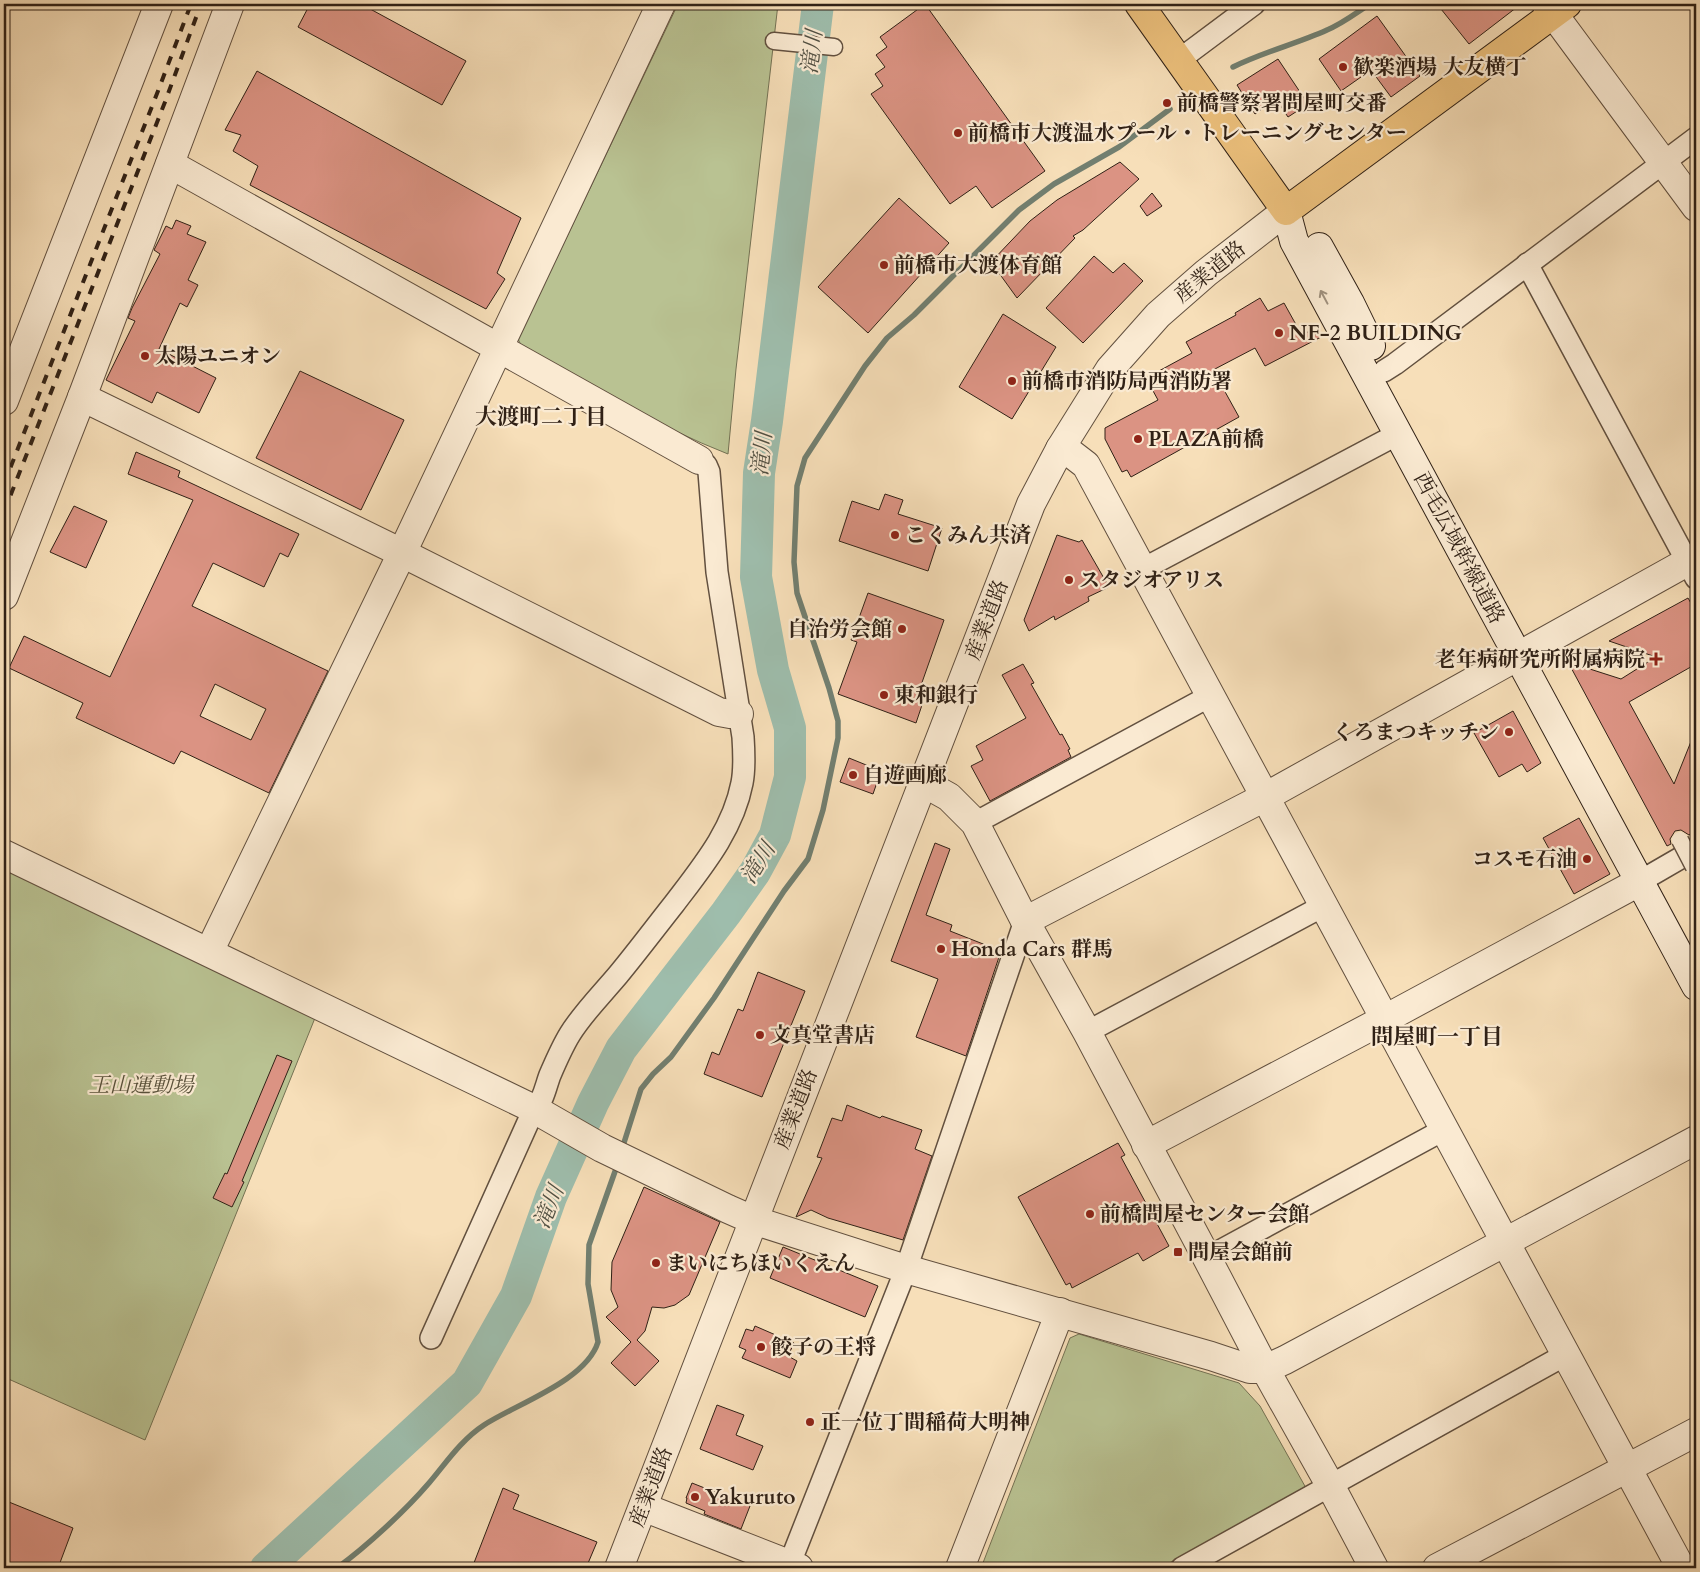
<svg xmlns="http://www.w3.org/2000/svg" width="1700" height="1572" viewBox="0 0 1700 1572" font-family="Cardo,'Noto Serif JP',serif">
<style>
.green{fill:#b9c292;stroke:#747254}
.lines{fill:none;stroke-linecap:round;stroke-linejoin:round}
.stream{stroke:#727f70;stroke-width:5.5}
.river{stroke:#9ebdac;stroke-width:32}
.building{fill:#db9383;stroke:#302116;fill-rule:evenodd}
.pedestrian-casing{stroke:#62503f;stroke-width:19}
.minor-casing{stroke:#62503f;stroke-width:24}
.tertiary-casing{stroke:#62503f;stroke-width:30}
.secondary-casing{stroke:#302116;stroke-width:30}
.primary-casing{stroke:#302116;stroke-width:30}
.pedestrian{stroke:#faead2;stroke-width:16}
.minor{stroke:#faead2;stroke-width:21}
.tertiary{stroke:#faead2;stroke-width:28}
.secondary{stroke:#faead2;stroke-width:28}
.primary{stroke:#ecc07c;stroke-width:28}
.rail{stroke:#302116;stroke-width:4;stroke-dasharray:9 9;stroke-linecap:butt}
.pedestrian-bridge-casing{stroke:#62503f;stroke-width:19;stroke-linecap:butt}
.pedestrian-bridge{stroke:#faead2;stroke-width:16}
.oneway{stroke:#9f907d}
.poi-dot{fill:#8f2418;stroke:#faead2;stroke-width:2}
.labels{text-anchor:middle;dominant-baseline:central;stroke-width:4.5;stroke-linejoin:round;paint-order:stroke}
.poi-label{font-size:21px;font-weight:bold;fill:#302116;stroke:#faead2;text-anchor:start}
.street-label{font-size:21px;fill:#302116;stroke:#faead2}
.park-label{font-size:21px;font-style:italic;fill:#59513b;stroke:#faead2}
.water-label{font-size:22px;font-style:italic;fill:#515043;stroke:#faead2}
.neighbourhood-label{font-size:22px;font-weight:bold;fill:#302116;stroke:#faead2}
</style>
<rect width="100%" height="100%" fill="#f7dfb9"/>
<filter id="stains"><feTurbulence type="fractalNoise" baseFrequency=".004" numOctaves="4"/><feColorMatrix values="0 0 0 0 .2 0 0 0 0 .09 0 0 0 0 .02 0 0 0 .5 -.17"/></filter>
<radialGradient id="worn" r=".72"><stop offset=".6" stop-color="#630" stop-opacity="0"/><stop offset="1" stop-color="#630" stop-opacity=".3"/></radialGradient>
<!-- green -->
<g class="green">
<path d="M678 4H778L736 369 728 454C656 426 590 385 523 349L518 339Z"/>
<path d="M4 866 315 1018 145 1440 4 1377Z"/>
<path d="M1079 1334 1239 1383 1260 1406 1306 1488 1160 1568H981L1070 1338Z"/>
</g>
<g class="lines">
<!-- stream -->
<g class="stream">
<path d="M1233 67C1263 52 1296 44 1327 30 1342 24 1356 13 1370 4"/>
<path d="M622 1149 641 1089 653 1074 671 1057 714 998 784 891 808 859 823 810 838 738V721L829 688 797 593 794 562 797 486 805 458 865 366 887 338 914 315 1019 210 1054 184 1119 147 1170 109"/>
<path d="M337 1568C367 1546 405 1511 429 1483 446 1463 461 1440 484 1425 516 1404 586 1381 598 1342L588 1284 589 1245 618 1163"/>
</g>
<!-- river -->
<path class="river" d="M266 1568 467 1383 516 1296 551 1197 593 1103 621 1049 726 913 755 872 775 835 790 777V728L773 670 756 577 759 473 767 421 818 4"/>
</g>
<!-- building -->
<g class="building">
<path d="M310 4H361L466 61 442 105 298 27Z"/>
<path d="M925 4 1045 171 992 208 976 186 950 204 871 94 883 86 875 74 885 67 876 55 887 47 880 37Z"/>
<path d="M1437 4H1521L1469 44Z"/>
<path d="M1377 16 1420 76 1391 97 1371 70 1341 91 1319 59Z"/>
<path d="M1278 59 1308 104 1288 117 1276 99 1255 114 1237 85Z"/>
<path d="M257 71 521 218 497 273 505 279 486 309 250 185 258 166 233 151 241 135 225 130Z"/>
<path d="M1120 162 1139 179 1083 230 1073 236 1075 238 1017 298 991 262 1030 221 1057 200Z"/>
<path d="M1152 193 1162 206 1147 216 1140 206Z"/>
<path d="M899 198 949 243 868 333 818 287Z"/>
<path d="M176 220 191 226 187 234 206 242 188 280 198 285 187 307 180 303 159 349 216 378 199 413 157 392 152 403 106 380 135 321 128 318 132 308 160 254 154 250 166 226 172 229Z"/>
<path d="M1094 256 1113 273 1124 263 1143 281 1083 343 1046 308Z"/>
<path d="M1260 298 1268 311 1284 303 1299 330 1323 336 1265 366 1255 348 1213 370 1239 417 1131 477 1127 470 1122 472 1105 439V428L1158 400 1146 378 1192 353 1186 342 1236 315 1235 313Z"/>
<path d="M1003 314 1056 347 1012 419 959 387Z"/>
<path d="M300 371 404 420 361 510 256 458Z"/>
<path d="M136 452 180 471 178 477 299 534 288 557 280 553 264 587 213 563 192 606 328 671 269 793 181 751 174 764 76 718 83 703 9 668 24 636 110 677 193 500 128 474ZM215 684 266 709 251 740 200 716Z"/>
<path d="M885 494 903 500 898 514 942 528 928 571 839 541 852 501 879 510Z"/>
<path d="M74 506 107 521 86 568 50 552Z"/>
<path d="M1057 535 1079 542 1082 540 1109 587 1088 597 1089 601 1055 620 1054 616 1029 631 1024 620Z"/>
<path d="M868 593 944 620 919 691 926 693 916 723 838 694 857 642 851 640Z"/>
<path d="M1688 598 1696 612V664L1629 702 1674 784 1696 729V831L1689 835 1681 830 1675 831 1670 839 1671 844 1667 846 1568 662 1621 679 1656 657 1609 641Z"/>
<path d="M1023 664 1034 683 1031 684 1060 735 1062 734 1070 749 1068 750 1071 757 990 801 971 766 983 760 976 746 1026 718 1002 675Z"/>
<path d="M1513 711 1541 763 1527 772 1522 764 1499 777 1474 733Z"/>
<path d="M849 758 881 771 873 794 840 782Z"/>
<path d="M1579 818 1610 874 1574 894 1543 838Z"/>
<path d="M935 843 950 849 926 915 952 925 950 931 1001 951 966 1056 916 1037 938 979 891 961Z"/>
<path d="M758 972 805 991 762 1097 704 1074 712 1052 719 1055 738 1009 743 1011Z"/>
<path d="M277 1055 292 1061 242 1181 244 1182 232 1207 213 1198 225 1173 227 1174Z"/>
<path d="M847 1105 880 1118 882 1116 922 1130 915 1149 932 1156 903 1240 828 1218 811 1210 796 1217 822 1158 817 1157 832 1118 842 1121Z"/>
<path d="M1118 1143 1125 1155 1121 1157 1169 1246 1143 1261 1138 1253 1072 1288 1070 1283 1066 1285 1018 1197Z"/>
<path d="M644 1187 720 1222 689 1295 675 1305 664 1308 652 1307 645 1331 637 1340 659 1361 635 1386 611 1363 631 1342 606 1317 618 1307 611 1290 612 1262Z"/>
<path d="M783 1247 878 1286 865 1317 770 1278Z"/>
<path d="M755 1326 794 1343 788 1356 797 1361 790 1378 742 1358 746 1350 739 1347 746 1329 753 1331Z"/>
<path d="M717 1405 744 1415 736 1435 763 1446 753 1470 700 1449Z"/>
<path d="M692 1483 750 1506 741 1529 704 1514 705 1511 686 1503 687 1498H686Z"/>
<path d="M503 1488 519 1495 513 1509 597 1542 586 1568H472Z"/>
<path d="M4 1500 73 1528 58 1568H4Z"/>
</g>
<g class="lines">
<!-- pedestrian casing -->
<g class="pedestrian-casing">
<path id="pedestrian" d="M774 41 834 47"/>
</g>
<!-- minor casing -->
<g class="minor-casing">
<g id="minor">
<path d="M1179 60 1254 4"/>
<path d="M1527 264 1696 578"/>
<path d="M1384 371 1395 364 1696 138"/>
<path d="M1143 569 1398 434"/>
<path d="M975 823 1210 696"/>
<path d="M1639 882 1696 849"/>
<path d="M1087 1032 1323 906"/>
<path d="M1207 1258 1445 1129"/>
<path d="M431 1338 534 1109C543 1103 546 1085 550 1075 556 1061 562 1047 570 1034 583 1013 602 994 618 975 637 952 655 928 674 904 702 867 733 830 742 783 745 768 744 752 743 737L717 572 709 472 706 465 699 460"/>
<path d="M788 1568 906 1269 1025 921"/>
<path d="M1182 1568 1565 1355"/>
</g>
</g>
<!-- tertiary casing -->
<g class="tertiary-casing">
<g id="tertiary">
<path d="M1546 4 1696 207"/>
<path d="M170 164 699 460"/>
<path d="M82 397 402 553 719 712 730 714H739"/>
<path d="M4 401 159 4"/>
<path d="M1060 449 1073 455 1086 465 1681 1568"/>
<path d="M4 596 82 397 230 4"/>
<path d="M924 783 949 797 975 823 1025 921 1087 1032 1207 1258 1265 1369 1330 1485 1374 1568"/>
<path d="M4 854 534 1109 602 1148 728 1209 753 1220 906 1269 1211 1356 1250 1369H1265L1285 1360 1696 1140"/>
<path d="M1025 921 1265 797 1696 557"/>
<path d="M209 952 402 553 661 4"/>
<path d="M1146 1145 1385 1019 1639 882"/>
<path d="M643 1507 799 1568"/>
<path d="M619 1568 1031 504 1060 449 1110 369 1158 315 1206 273 1286 211"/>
<path d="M960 1568 1060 1312"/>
<path d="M1437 1568 1696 1432"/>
</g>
</g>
<!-- secondary casing -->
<g class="secondary-casing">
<g id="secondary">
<path d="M1286 211 1294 241 1696 986"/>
<path d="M1319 247 1350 303 1371 346"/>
</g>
</g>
<!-- primary casing -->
<g class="primary-casing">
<path id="primary" d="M1139 4 1286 211 1567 4"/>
</g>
<!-- pedestrian -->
<use href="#pedestrian" class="pedestrian"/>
<!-- minor -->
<use href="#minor" class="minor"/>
<!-- tertiary -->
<use href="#tertiary" class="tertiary"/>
<!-- secondary -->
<use href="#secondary" class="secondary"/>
<!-- primary -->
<use href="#primary" class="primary"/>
<!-- rail -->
<g class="rail">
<path d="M4 484 158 91 191 4"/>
<path d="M4 512 165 102 201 4"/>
</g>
<!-- pedestrian-bridge casing -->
<g class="pedestrian-bridge-casing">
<path id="pedestrian-bridge" d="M1680 840 1694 867"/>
</g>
<!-- pedestrian-bridge -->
<use href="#pedestrian-bridge" class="pedestrian-bridge"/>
</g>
<!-- one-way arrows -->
<defs><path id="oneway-shaft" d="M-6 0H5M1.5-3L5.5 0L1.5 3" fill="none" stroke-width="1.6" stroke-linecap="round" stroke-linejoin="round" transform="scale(1.25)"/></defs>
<use class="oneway" href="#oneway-shaft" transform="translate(1324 297) rotate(-118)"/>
<!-- markers -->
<g class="poi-dot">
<circle cx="1343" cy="67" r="5"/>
<circle cx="1167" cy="103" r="5"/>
<circle cx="958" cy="133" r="5"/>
<circle cx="884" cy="265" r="5"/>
<circle cx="1279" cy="333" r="5"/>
<circle cx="145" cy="356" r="5"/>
<circle cx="1012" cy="381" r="5"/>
<circle cx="1138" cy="439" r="5"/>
<circle cx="895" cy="535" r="5"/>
<circle cx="1069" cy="580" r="5"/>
<circle cx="902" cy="629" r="5"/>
<path d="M1653.5 651.5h5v5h5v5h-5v5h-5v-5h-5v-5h5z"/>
<circle cx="884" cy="695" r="5"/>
<circle cx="1509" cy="732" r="5"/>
<circle cx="853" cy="775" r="5"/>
<circle cx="1587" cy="859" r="5"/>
<circle cx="941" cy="949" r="5"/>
<circle cx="760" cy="1035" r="5"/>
<circle cx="1090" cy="1214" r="5"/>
<rect x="1173" y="1247" width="10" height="10" rx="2.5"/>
<circle cx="656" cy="1263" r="5"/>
<circle cx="761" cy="1347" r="5"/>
<circle cx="810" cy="1422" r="5"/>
<circle cx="695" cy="1497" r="5"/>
</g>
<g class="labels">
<!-- poi labels -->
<g class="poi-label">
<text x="1353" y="67">歓楽酒場 大友横丁</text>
<text x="1177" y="103">前橋警察署問屋町交番</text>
<text x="968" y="133">前橋市大渡温水プール・トレーニングセンター</text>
<text x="894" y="265">前橋市大渡体育館</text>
<text x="1289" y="333">NF-2 BUILDING</text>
<text x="155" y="356">太陽ユニオン</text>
<text x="1022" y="381">前橋市消防局西消防署</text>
<text x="1148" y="439">PLAZA前橋</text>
<text x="905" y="535">こくみん共済</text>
<text x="1079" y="580">スタジオアリス</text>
<text x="892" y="629" text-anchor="end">自治労会館</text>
<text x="1645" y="659" text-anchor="end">老年病研究所附属病院</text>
<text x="894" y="695">東和銀行</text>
<text x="1499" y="732" text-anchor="end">くろまつキッチン</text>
<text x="863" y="775">自遊画廊</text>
<text x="1577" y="859" text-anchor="end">コスモ石油</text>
<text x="951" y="949">Honda Cars 群馬</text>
<text x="770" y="1035">文真堂書店</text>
<text x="1100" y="1214">前橋問屋センター会館</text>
<text x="1188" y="1252">問屋会館前</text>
<text x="666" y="1263">まいにちほいくえん</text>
<text x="771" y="1347">餃子の王将</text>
<text x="820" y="1422">正一位丁間稲荷大明神</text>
<text x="705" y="1497">Yakuruto</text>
</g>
<!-- street labels -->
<g class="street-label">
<text transform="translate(1210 272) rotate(-39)">産業道路</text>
<text transform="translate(1459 548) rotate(62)">西毛広域幹線道路</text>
<text transform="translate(987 620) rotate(-69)">産業道路</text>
<text transform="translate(796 1109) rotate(-69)">産業道路</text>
<text transform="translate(651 1487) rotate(-69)">産業道路</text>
</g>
<!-- park labels -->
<g class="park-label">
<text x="141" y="1085">王山運動場</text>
</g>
<!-- water labels -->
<g class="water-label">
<text transform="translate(812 52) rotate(-83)">滝川</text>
<text transform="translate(762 454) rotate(-84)">滝川</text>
<text transform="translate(758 863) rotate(-58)">滝川</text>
<text transform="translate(549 1207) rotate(-68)">滝川</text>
</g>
<!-- neighbourhood labels -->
<g class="neighbourhood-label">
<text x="541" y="417">大渡町二丁目</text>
<text x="1437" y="1037">問屋町一丁目</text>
</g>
</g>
<!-- margin -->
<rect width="1700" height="1572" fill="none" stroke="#f7dfb9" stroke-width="20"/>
<rect x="5" y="5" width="1690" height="1562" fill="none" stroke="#302116" stroke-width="2.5"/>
<rect x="10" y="10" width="1680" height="1552" fill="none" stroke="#302116"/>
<rect width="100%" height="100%" filter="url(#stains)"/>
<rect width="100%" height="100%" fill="url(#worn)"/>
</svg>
